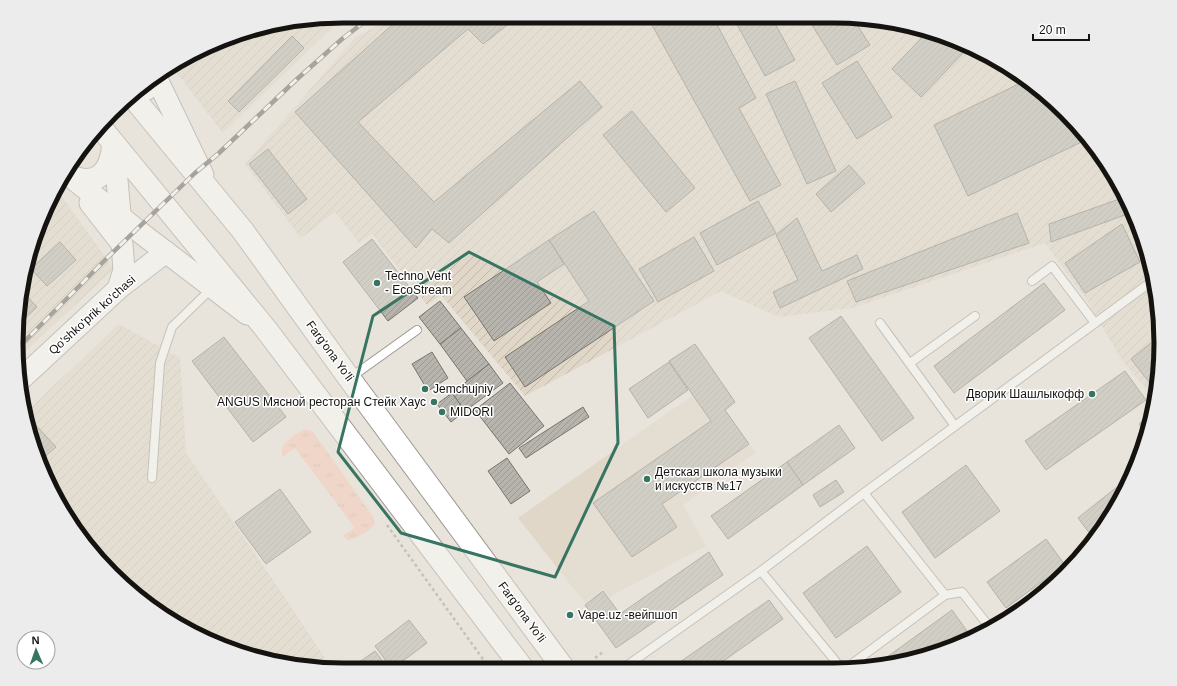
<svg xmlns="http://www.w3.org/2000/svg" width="1177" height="686" viewBox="0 0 1177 686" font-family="Arial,sans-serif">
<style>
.built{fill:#e1d7c8}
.industrial{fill:url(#industrial-furrows)}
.grass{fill:url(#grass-tufts)}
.building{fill:url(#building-hatch);stroke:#77756d}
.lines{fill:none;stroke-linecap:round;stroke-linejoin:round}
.service-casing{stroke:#9d9891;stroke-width:10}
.tertiary-casing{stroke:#9d9891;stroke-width:23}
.primary-casing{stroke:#9d9891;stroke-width:24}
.path{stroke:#9c9892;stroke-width:2.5;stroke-dasharray:3 3;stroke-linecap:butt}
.service{stroke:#fff;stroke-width:8}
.tertiary{stroke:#fff;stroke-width:21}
.primary{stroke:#fff;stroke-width:22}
.rail-casing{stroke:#5b5853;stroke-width:4.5}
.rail{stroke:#fff;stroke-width:3;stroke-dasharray:9;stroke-linecap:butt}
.marked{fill:none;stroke:#377562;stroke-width:3;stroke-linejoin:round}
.poi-dot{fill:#377562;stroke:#fff;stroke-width:1.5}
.labels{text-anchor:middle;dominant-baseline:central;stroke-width:3;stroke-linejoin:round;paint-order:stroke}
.poi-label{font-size:12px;fill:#151310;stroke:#fff;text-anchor:start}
.street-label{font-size:12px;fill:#151310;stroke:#fff}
.rim{fill:none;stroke:#151310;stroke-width:5}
</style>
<defs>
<pattern id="industrial-furrows" width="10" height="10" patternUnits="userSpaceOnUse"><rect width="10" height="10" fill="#e1d7c8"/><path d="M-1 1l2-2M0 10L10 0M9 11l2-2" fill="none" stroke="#c0b8ab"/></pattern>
<pattern id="grass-tufts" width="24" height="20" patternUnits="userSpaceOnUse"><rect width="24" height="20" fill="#fac5b4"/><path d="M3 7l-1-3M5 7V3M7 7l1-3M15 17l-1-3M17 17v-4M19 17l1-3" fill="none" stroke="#d5a89a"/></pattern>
<pattern id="building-hatch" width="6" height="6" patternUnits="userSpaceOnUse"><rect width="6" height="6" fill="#b6b4ac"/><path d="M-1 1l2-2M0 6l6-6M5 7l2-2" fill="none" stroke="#9c9a93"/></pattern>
</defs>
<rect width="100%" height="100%" fill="#e8e3db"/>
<!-- built -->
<path class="built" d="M695 344 735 402 725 410 749 444 756 452 683 505 706 546 609 597 603 589 585 603 518 518 693 395 669 361Z"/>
<!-- industrial -->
<g class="industrial">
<path d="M394 16 856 17 939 33 1015 71 1065 112 1106 161 1136 218 1155 279 1161 343 1155 400 1121 359 1086 299 1045 243 852 308 779 317 721 291 525 396 441 295 427 305 372 234 359 243 335 212 301 238 245 164 355 38Z"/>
<path d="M335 17 337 23 223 133 173 68 238 33Z"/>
<path d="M58 191 114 269 17 359 27 258Z"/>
<path d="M119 324 180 358 186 453 279 589 332 669H321L238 653 162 615 84 542 33 448 26 412Z"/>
</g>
<!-- grass -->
<path class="grass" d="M306 429 313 432 374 518C374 521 375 522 374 525 371 530 354 540 348 540L343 536 355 528 295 448 283 456C282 452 281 450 283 446 285 441 301 430 306 429Z"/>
<!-- building -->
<g class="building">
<path d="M402 16H505L510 23 483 44 468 29 358 122 434 202 580 81 602 107 449 243 432 229 416 248 295 112Z"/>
<path d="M647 16 713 17 756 98 739 108 781 185 750 201Z"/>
<path d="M733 17H780L773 20 795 60 765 76Z"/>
<path d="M826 17H852L870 45 837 65 812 25Z"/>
<path d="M928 31 939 33 968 48 921 97 892 69Z"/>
<path d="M292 36 304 48 239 112 228 101Z"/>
<path d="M857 61 892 117 857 139 822 83Z"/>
<path d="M1027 80 1065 112 1088 139 968 196 934 125Z"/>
<path d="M795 81 836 171 807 184 766 94Z"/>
<path d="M632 111 695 188 666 212 603 135Z"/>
<path d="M268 149 307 199 288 214 249 164Z"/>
<path d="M849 165 865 183 831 212 816 194Z"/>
<path d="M1125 197 1133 212 1051 242 1049 224Z"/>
<path d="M758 201 776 233 717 265 700 233Z"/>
<path d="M594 211 654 301 525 387 505 357 589 301 549 240Z"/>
<path d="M1017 213 1029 243 856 302 847 281Z"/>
<path d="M797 218 822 271 857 255 863 269 780 308 773 292 798 280 776 235Z"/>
<path d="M1122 224 1140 262 1085 293 1065 263Z"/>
<path d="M694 237 714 271 658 302 639 269Z"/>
<path d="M372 239 418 298 388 321 343 262Z"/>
<path d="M549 240 564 264 537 282 551 303 494 341 464 297Z"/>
<path d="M60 242 76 260 47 286 31 269Z"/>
<path d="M1044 283 1065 310 954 393 934 366Z"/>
<path d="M24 293 37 307 21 322Z"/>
<path d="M440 301 461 328 440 344 419 317Z"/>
<path d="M841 316 914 418 882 441 809 338Z"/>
<path d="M461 328 489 364 467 381 440 344Z"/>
<path d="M224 337 286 417 253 442 192 361Z"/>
<path d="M1152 342 1160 352 1156 391 1131 359Z"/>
<path d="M695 344 735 402 725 410 749 444 662 504 677 527 632 557 593 503 711 421 669 361Z"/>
<path d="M432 352 448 378 428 391 412 364Z"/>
<path d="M669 362 688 390 648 418 629 389Z"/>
<path d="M489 364 503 383 465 411 452 393Z"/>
<path d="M1125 371 1146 400 1046 470 1025 441Z"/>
<path d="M510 383 544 426 509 454 475 410Z"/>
<path d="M452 393 465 411 451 422 437 404Z"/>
<path d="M583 407 589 417 526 458 519 448Z"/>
<path d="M1152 414 1147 434 1139 424Z"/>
<path d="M33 422 56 447 40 461 33 448 29 425Z"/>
<path d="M839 425 855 448 803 485 787 462Z"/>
<path d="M507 458 530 491 511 504 488 471Z"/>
<path d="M787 462 803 485 728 539 711 516Z"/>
<path d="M966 465 1000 511 935 558 902 512Z"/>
<path d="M1132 475 1106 524 1094 539 1078 518Z"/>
<path d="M836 480 844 492 820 507 813 495Z"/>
<path d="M280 489 311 532 266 564 235 522Z"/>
<path d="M1046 539 1065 565 1006 608 987 582Z"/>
<path d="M867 546 901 592 836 638 803 593Z"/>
<path d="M709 552 723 575 616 648 585 605 603 591 620 614Z"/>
<path d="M769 600 783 619 712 669H670Z"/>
<path d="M952 610 972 638 939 653 876 665Z"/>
<path d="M409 620 427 643 392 669 375 646Z"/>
<path d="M375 651 387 667 384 669H353L352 667Z"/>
</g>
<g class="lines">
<!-- service casing -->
<g class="service-casing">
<g id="service">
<path d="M1032 281 1052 266 1095 323"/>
<path d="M880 323 955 426"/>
<path d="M910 363 975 316"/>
<path d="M350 378 417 330"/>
<path d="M152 478 160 363 172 327 212 288"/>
<path d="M761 571 842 669"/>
<path d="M945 595 962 592 991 629"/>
<path d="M622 669 761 571 864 493 1155 279"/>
<path d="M845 669 945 595 864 493"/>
</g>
</g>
<!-- tertiary casing -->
<g class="tertiary-casing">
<g id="tertiary">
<path d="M156 77 203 175"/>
<path d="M114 146 121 225"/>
<path d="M66 173 137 230 247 314"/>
<path d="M90 203 122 244 124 270 118 289"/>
<path d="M20 380 118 289 166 252"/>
</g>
</g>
<!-- primary casing -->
<g class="primary-casing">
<g id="primary">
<path d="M136 92 146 89 152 79"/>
<path d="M132 96 243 231 349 378 564 669"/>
<path d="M102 129 265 328 523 669"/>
<path d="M69 175C97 189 112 171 113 144"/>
</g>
</g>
<!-- path -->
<g class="path">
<path d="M387 525 490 669"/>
<path d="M595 658 603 652"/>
</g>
<!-- service -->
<use href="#service" class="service"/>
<!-- tertiary -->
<use href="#tertiary" class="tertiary"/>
<!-- primary -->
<use href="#primary" class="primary"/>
<!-- rail casing -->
<g class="rail-casing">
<path id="rail" d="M18 348 106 259 195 173 219 153 296 80 342 39 372 16"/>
</g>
<!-- rail -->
<use href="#rail" class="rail"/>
</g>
<!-- marked area -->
<path d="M0 0H1177V686H0ZM469 252 614 326 618 443 555 577 401 533 338 452 373 316Z" fill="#e8e3db" fill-opacity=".55" fill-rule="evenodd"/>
<path class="marked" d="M469 252 614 326 618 443 555 577 401 533 338 452 373 316Z"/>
<!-- markers -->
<g class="poi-dot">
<circle cx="377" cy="283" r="4"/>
<circle cx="425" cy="389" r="4"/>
<circle cx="1092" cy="394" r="4"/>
<circle cx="434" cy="402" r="4"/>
<circle cx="442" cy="412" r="4"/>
<circle cx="647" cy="479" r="4"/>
<circle cx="570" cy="615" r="4"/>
</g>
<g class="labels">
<!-- poi labels -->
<g class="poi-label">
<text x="385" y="276">Techno Vent<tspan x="385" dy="14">- EcoStream</tspan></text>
<text x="433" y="389">Jemchujniy</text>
<text x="1084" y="394" text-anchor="end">Дворик Шашлыкофф</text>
<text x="426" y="402" text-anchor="end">ANGUS Мясной ресторан Стейк Хаус</text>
<text x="450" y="412">MIDORI</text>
<text x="655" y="472">Детская школа музыки<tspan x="655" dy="14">и искусств №17</tspan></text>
<text x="578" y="615">Vape.uz -вейпшоп</text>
</g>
<!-- street labels -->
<g class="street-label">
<text transform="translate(92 315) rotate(-42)">Qo'shko'prik ko'chasi</text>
<text transform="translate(330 351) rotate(54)">Farg'ona Yo'li</text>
<text transform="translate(522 612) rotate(54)">Farg'ona Yo'li</text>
</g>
</g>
<!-- crop -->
<path d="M0 0H1177V686H0ZM343 23H834A320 320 0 0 1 1154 343V343A320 320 0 0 1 834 663H343A320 320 0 0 1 23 343V343A320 320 0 0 1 343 23Z" fill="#ececec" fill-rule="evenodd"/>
<path class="rim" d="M343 23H834A320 320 0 0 1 1154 343V343A320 320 0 0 1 834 663H343A320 320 0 0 1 23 343V343A320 320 0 0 1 343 23Z"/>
<!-- north arrow -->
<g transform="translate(36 650) rotate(358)"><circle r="19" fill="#ffffff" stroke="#a1a19f"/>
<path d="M0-3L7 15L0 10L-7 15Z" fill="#377562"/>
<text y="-6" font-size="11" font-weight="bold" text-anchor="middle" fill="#151310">N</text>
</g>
<!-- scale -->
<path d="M1033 34v6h56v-6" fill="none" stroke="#151310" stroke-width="2"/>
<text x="1039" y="34" font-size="12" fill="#151310" stroke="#ffffff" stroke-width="3" paint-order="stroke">20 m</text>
</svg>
